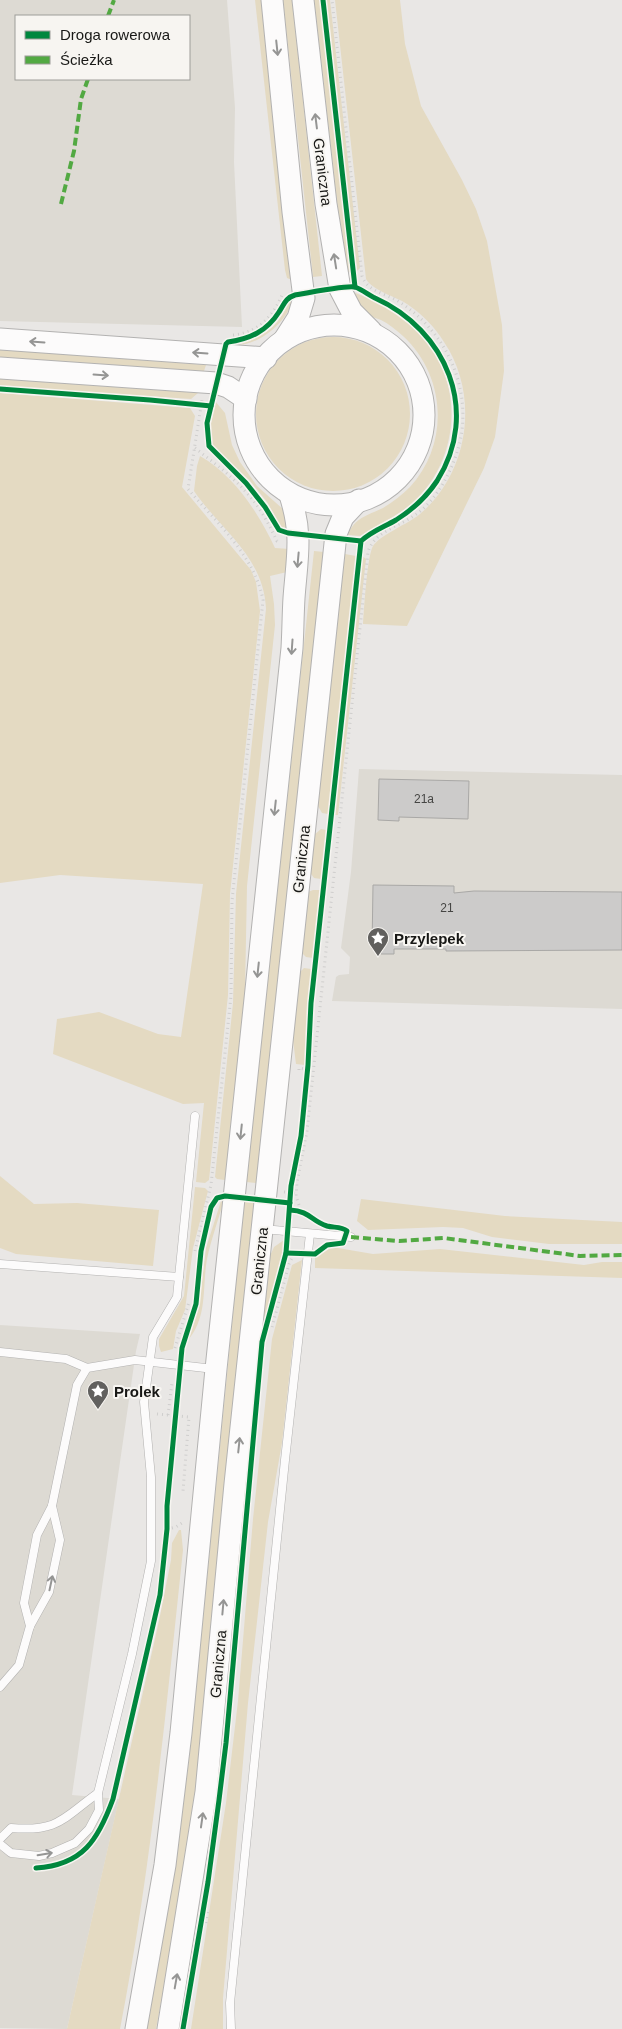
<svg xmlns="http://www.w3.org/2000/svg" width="622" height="2029" viewBox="0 0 622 2029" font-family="Arial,sans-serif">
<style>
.built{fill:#dddad3;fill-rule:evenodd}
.green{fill:#e4dac2}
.building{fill:#cccbca;stroke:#a9a8a6}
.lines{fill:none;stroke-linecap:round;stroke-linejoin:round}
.lane-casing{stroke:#b3b2b1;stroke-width:9}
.secondary-casing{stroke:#b3b2b1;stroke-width:23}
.path{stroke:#cfcecd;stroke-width:3;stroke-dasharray:1 4;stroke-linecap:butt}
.lane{stroke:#fcfbfb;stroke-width:8}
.secondary{stroke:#fcfbfb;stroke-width:21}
.quiet{stroke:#52a942;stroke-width:4;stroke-dasharray:8 4;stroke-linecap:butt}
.cycleway-casing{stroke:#f7f5f1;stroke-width:8}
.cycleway{stroke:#00873e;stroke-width:5}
.oneway{stroke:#959594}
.labels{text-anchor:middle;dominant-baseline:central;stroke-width:4;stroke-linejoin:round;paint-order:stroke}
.number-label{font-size:12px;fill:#454543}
.street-label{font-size:15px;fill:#181816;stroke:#f7f5f1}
.poi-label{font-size:15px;font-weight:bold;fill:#181816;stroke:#f7f5f1;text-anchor:start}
</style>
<rect width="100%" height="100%" fill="#e9e7e5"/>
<!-- built -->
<g class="built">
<path d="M0 0H227L235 108 234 162 242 327 0 321ZM16 16H189V79H16Z"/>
<path d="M359 769 622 775V1009L332 1001 336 977 339 975 349 974 350 957 341 948 351 872Z"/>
<path d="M0 1325 140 1334 136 1351 72 1795 119 1799 67 2029 0 2028Z"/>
</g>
<!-- green -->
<g class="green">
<path d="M255 0H261L292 280 287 278 285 270Z"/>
<path d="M283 0H292L322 276 313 277Z"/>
<path d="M314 0H320L350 272H345Z"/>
<path d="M326 0H330L360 268 357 271Z"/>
<path d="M335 0H400L405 44 421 106 462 180 476 209 487 241 502 325 504 371 495 437 484 468 407 626 363 624C364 610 367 556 373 546 380 535 408 524 420 514 469 473 480 395 444 342 435 327 422 314 407 304 395 296 373 291 366 279Z"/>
<path d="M353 292C374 300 399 312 415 328 473 383 460 482 389 519 383 522 364 534 360 536 356 536 352 535 348 535 354 518 368 515 383 508 393 502 402 495 410 487 450 443 446 376 403 336 396 330 389 324 381 320 376 318 368 316 364 312 359 307 356 298 353 292Z"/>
<path d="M293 299C288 321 260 345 237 345 254 340 272 332 282 315 286 309 287 303 293 299Z"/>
<circle cx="333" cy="414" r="77"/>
<path d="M0 350 18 351 206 365 204 371 0 357Z"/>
<path d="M0 379 28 381 198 393 191 399 0 386Z"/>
<path d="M0 393 190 408 195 416 182 487 251 570 256 582 260 611 230 894 228 995 209 1180 205 1183 196 1182 204 1103 183 1104 53 1054 57 1019 99 1012 158 1034 181 1037 203 884 60 875 0 883Z"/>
<path d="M215 401 225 413 232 445 240 462 257 486 284 510 291 529 281 527 267 502 250 481 212 445 210 429Z"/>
<path d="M200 456C235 476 259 514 275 548L290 549 287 572 270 576 274 604 275 625 247 886 245 991 225 1180 217 1179 215 1177 233 1003 236 894 266 609C264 557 221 530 194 491L197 466Z"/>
<path d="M314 551 324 552 256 1183 246 1182Z"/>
<path d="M345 554 356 556 328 814 322 813 318 806Z"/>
<path d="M362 556 366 559 338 815H335Z"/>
<path d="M321 829 326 830 321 879 314 878 311 874 314 835Z"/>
<path d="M313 890H320L313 958 306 957 302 953 308 892Z"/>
<path d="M304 968 311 969 305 1065 296 1064 293 1040 300 972Z"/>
<path d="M0 1176 34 1204 77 1203 159 1210 153 1266 16 1254 0 1248Z"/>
<path d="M195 1187 205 1188 208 1191 193 1248 185 1310 176 1331 173 1349 161 1352 159 1346V1339L184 1296Z"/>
<path d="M361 1199 505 1216 622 1222V1244H549L492 1237 463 1228 443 1227 368 1230 357 1221Z"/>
<path d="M221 1201 223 1203C218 1221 211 1240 207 1259 202 1287 208 1317 188 1340L199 1307 206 1248Z"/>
<path d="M244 1202 254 1203 195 1793 177 1916 156 2029H147L165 1927 189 1761Z"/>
<path d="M284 1240 282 1259 261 1331 270 1256 274 1247Z"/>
<path d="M332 1247 373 1254 440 1249 584 1265 602 1262H622V1278L315 1268V1258Z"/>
<path d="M302 1260 282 1443 268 1522 248 1703 223 1998V2029H191L226 1803 238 1701 253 1519 272 1339 292 1265Z"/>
<path d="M179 1530H181L183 1550C166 1710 151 1870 120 2029H67L159 1621 171 1560 172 1543Z"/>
</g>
<!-- building -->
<g class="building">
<path d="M379 779 469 781 468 819 399 817V821L378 820Z"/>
<path d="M373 885 454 886V893L474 891 622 892V950L446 951V949H394V954H381V949H372Z"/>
</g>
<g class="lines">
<!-- lane casing -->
<g class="lane-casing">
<g id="lane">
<path d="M263 1229 351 1237"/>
<path d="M0 1264 179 1277"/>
<path d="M0 1352 66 1359 87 1368"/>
<path d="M30 1626 24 1603 37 1535 52 1506 77 1385 87 1368 135 1360 214 1369"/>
<path d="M0 1687 19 1665 30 1626 49 1592 60 1540 52 1506"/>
<path d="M0 1839 11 1828C59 1832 63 1818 98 1793"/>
<path d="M0 1844 11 1853 39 1856 52 1853 75 1843 89 1829 99 1810 98 1793 132 1654 151 1561V1477L144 1402 153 1337 177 1297 195 1116"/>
<path d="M231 2029 230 2003 285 1460 310 1234"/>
</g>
</g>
<!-- secondary casing -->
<g class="secondary-casing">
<g id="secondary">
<path d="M272 0 293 212 304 298 298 318 284 340"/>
<path d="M303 0 326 204 340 289 352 312 371 331"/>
<circle cx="334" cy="415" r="90"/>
<path d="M0 339 266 358"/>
<path d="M0 368 216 383 228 387 246 399"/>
<path d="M136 2029 165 1865 181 1733 216 1369 292 648C293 631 293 614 294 598 297 557 303 536 290 495"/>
<path d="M168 2029 206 1792 235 1484 336 534 343 517 359 500"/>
</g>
</g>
<!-- path -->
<g class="path">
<path d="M233 335C258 333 275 315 283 292"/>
<path d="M195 448C218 466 244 485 260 510 267 520 272 531 277 541L280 542"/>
<path d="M363 551 368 552"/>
<path d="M299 1070V1068L304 1069"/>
<path d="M284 1192 296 1193"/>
<path d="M299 1205 296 1196 297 1182 307 1131 368 552C374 531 401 526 418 513 439 497 454 467 460 442 472 387 446 331 398 301 385 293 368 292 362 276L332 0"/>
<path d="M195 1251 211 1185 231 996 232 901 263 600C255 556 216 522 188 489L202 400"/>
<path d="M272 1327 289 1264 293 1256"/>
<path d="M175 1348 189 1302"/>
<path d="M157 1414 189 1417 183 1491"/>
<path d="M168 1415 172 1383"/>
<path d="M167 1529 176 1527 182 1523"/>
<path d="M206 1923 208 1909"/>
</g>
<!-- lane -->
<use href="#lane" class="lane"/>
<!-- secondary -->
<use href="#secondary" class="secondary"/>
<!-- quiet -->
<g class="quiet">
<path d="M108 16 114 0"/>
<path d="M61 204 74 151 81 99 88 79"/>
<path d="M351 1237 399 1241 444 1238 580 1256 622 1255"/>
</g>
<!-- cycleway casing -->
<g class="cycleway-casing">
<g id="cycleway">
<path d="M323 0 355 287"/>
<path d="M0 389 150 400 211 406"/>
<path d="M286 1253 315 1254 327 1245 343 1243 347 1231C341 1226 334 1228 327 1226 311 1221 310 1211 290 1210"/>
<path d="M36 1868C83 1865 98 1840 113 1799L160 1595 167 1529V1506L182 1348 196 1304 201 1251 211 1207 217 1198 225 1196 290 1203"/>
<path d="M183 2029 208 1882 219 1800 226 1743 262 1342 286 1253 291 1186 301 1136 308 1065 311 1003 361 541C372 531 384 527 396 520 412 510 427 496 437 481 481 411 446 330 375 298 369 295 361 289 355 287 348 285 306 293 295 295 285 298 284 305 279 312 267 331 250 339 228 342L226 344 207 423 209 446 246 483 265 507 279 530 288 533 361 541"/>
</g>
</g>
<!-- cycleway -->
<use href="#cycleway" class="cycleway"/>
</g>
<!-- one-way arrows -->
<defs><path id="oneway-shaft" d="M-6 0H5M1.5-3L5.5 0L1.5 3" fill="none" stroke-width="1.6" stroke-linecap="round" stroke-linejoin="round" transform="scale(1.25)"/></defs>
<g class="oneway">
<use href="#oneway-shaft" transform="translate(277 48) rotate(84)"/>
<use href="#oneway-shaft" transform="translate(316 121) rotate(-97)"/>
<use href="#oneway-shaft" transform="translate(335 261) rotate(-99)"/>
<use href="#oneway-shaft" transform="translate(37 342) rotate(-176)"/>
<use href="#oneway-shaft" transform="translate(200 353) rotate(-176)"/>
<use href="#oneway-shaft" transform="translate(101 375) rotate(4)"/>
<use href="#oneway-shaft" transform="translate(298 560) rotate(95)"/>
<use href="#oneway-shaft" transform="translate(292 647) rotate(94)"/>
<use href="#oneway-shaft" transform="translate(275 808) rotate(96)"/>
<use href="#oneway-shaft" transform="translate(258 970) rotate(96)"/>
<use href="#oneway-shaft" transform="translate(241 1132) rotate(96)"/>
<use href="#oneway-shaft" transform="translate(239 1445) rotate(-84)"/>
<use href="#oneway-shaft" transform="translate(51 1583) rotate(-78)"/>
<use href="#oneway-shaft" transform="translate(223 1607) rotate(-85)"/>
<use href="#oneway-shaft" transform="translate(202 1820) rotate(-82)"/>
<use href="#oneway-shaft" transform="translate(45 1854) rotate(-9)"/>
<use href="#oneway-shaft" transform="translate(176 1981) rotate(-80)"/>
</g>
<!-- icons -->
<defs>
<g id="sight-pin" transform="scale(1.125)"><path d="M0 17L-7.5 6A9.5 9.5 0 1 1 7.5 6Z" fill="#61605e" stroke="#f7f5f1"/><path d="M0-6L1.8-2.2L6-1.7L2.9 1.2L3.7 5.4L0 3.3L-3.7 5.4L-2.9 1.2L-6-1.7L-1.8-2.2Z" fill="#fff"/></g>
</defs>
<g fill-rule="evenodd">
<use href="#sight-pin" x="378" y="938"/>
<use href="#sight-pin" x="98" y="1391"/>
</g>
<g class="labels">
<!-- number labels -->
<g class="number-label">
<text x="424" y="799">21a</text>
<text x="447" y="908">21</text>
</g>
<!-- street labels -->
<g class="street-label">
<text transform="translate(323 172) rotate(83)">Graniczna</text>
<text transform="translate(301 859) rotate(-84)">Graniczna</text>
<text transform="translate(259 1261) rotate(-84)">Graniczna</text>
<text transform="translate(218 1664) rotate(-85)">Graniczna</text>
</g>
<!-- poi labels -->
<g class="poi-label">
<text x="394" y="938">Przylepek</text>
<text x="114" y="1391">Prolek</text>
</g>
</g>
<!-- legend -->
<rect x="15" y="15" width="175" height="65" fill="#f7f5f1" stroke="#9e9d99"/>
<rect x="25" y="31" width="25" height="8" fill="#00873e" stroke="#9e9d99"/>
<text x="60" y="40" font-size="15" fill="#181816">Droga rowerowa</text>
<rect x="25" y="56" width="25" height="8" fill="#52a942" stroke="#9e9d99"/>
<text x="60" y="65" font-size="15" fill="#181816">Ścieżka</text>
</svg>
